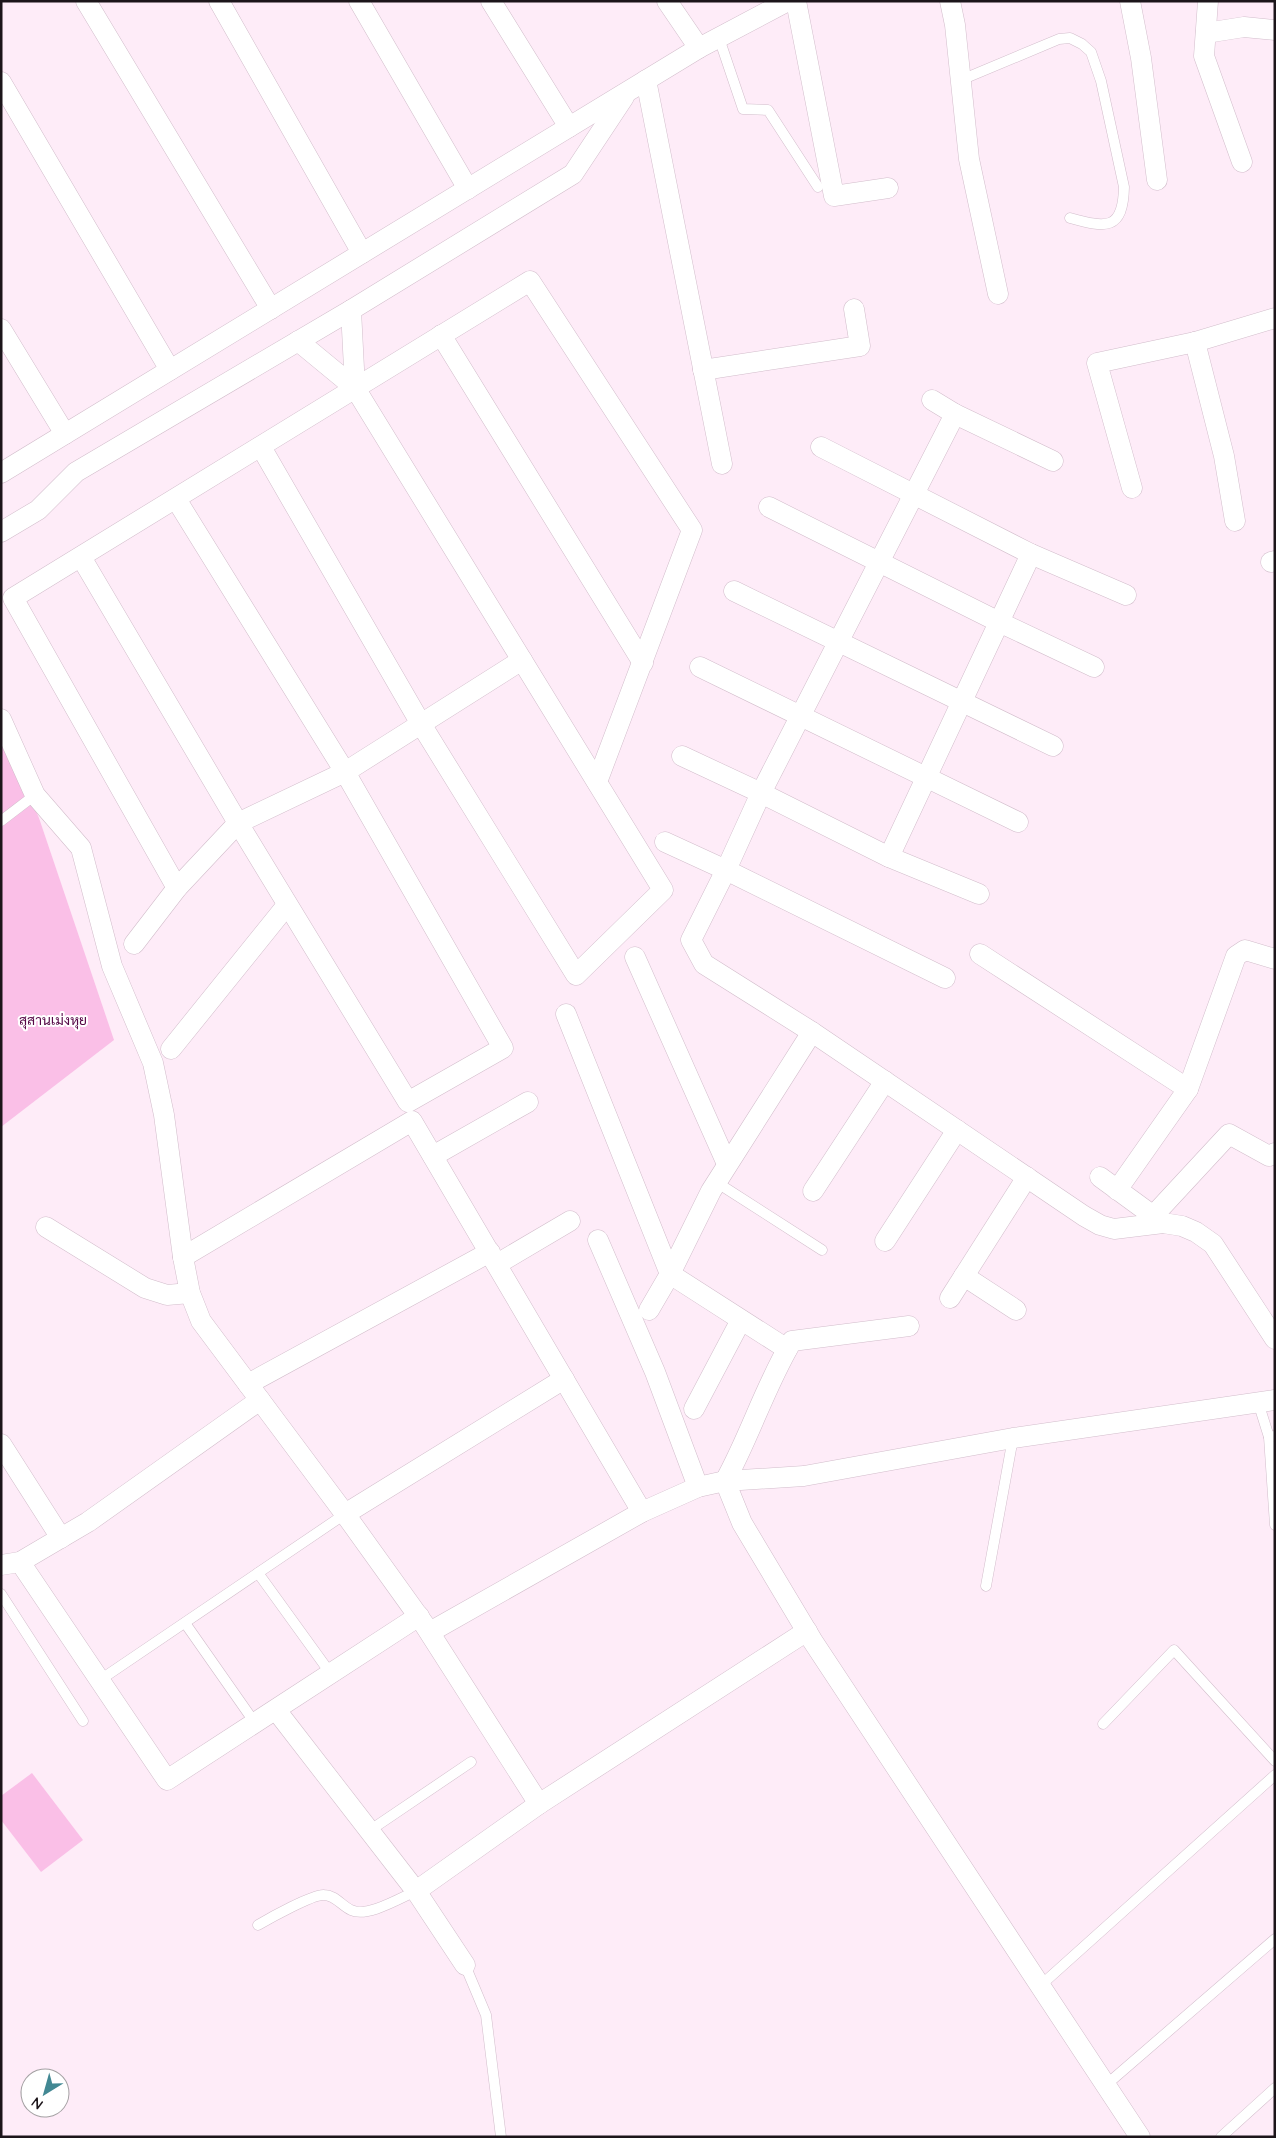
<svg xmlns="http://www.w3.org/2000/svg" width="1276" height="2138" viewBox="0 0 1276 2138" font-family="Quicksand,Sarabun,sans-serif">
<style>
.green{fill:#fabfe7}
.lines{fill:none;stroke-linecap:round;stroke-linejoin:round}
.lane-casing{stroke:#d2bdcb;stroke-width:11}
.street-casing{stroke:#d2bdcb;stroke-width:21}
.lane{stroke:#fff;stroke-width:10}
.street{stroke:#fff;stroke-width:20}
.labels{text-anchor:middle;dominant-baseline:central;stroke-width:4;stroke-linejoin:round;paint-order:stroke}
.park-label{font-size:14px;fill:#560947;stroke:#fff}
</style>
<rect width="100%" height="100%" fill="#feecf8"/>
<!-- green -->
<g class="green">
<path d="M1 730 39 818 114 1040 1 1127Z"/>
<path d="M32 1773 83 1840 41 1872 1 1820V1796Z"/>
</g>
<g class="lines">
<!-- lane casing -->
<g class="lane-casing">
<g id="lane">
<path d="M719 38 743 109 768 110 818 187"/>
<path d="M961 80 1059 39 1070 38 1082 44 1091 52 1101 81 1124 187C1123 231 1106 228 1070 218"/>
<path d="M1 821 35 795"/>
<path d="M716 1182 822 1250"/>
<path d="M1258 1402 1269 1437"/>
<path d="M1275 1436 1269 1437 1275 1525"/>
<path d="M258 1573 331 1674"/>
<path d="M986 1586 1013 1438"/>
<path d="M1 1594 83 1721"/>
<path d="M185 1623 255 1723"/>
<path d="M100 1680 345 1514"/>
<path d="M1103 1724 1174 1650 1275 1761"/>
<path d="M369 1831 471 1762"/>
<path d="M258 1925C270 1918 313 1894 324 1895 335 1895 342 1906 351 1910 367 1918 400 1898 416 1891"/>
<path d="M465 1965 486 2015 501 2137"/>
<path d="M1040 1986 1275 1775"/>
<path d="M1106 2085 1275 1939"/>
<path d="M1221 2137 1275 2088"/>
</g>
</g>
<!-- street casing -->
<g class="street-casing">
<g id="street">
<path d="M86 1 271 309"/>
<path d="M219 1 362 253"/>
<path d="M359 1 468 189"/>
<path d="M491 1 569 127"/>
<path d="M667 1 699 48"/>
<path d="M796 1 834 196 888 188"/>
<path d="M950 1 955 25 969 159 998 294"/>
<path d="M1130 1 1141 58 1157 180"/>
<path d="M1208 1 1204 56 1242 162"/>
<path d="M1206 33 1244 27 1275 30"/>
<path d="M646 80 722 464"/>
<path d="M1 82 170 370"/>
<path d="M1 329 65 434"/>
<path d="M441 335 643 663"/>
<path d="M298 341 355 388 351 310"/>
<path d="M1195 342 1224 456 1235 521"/>
<path d="M703 370 860 346 854 309"/>
<path d="M932 400 955 414 1053 461"/>
<path d="M955 414 761 793 726 870 691 940 704 964 812 1032 1084 1216 1100 1225 1114 1229 1163 1223 1182 1226 1196 1232 1213 1244 1275 1339"/>
<path d="M261 447 421 724 576 975 663 890 355 388"/>
<path d="M821 447 1031 554 1126 595"/>
<path d="M1 473 699 48 788 1"/>
<path d="M1132 488 1097 363 1195 342 1275 318"/>
<path d="M769 507 999 622 1094 667"/>
<path d="M1 532 38 510 76 472 351 310 573 174 624 97"/>
<path d="M81 557 238 823 408 1102 503 1048 345 772 176 499"/>
<path d="M1271 562 1275 561"/>
<path d="M734 591 1053 746"/>
<path d="M700 667 1018 822"/>
<path d="M1 719 35 795 81 848 112 966 153 1063 164 1115 183 1257 190 1293 201 1321 345 1514 424 1624 539 1804"/>
<path d="M682 756 761 793 889 857 979 894"/>
<path d="M665 842 726 870 945 978"/>
<path d="M889 857 1031 554"/>
<path d="M177 888 13 598 530 281 692 530 597 782"/>
<path d="M134 944 177 888 238 823 345 772 522 660"/>
<path d="M980 954 1188 1089"/>
<path d="M635 957 727 1164"/>
<path d="M566 1014 670 1274 787 1349"/>
<path d="M171 1049 287 905"/>
<path d="M433 1156 528 1102"/>
<path d="M1100 1177 1163 1223"/>
<path d="M1117 1190 1188 1089 1236 956 1245 950 1275 959"/>
<path d="M813 1191 885 1081"/>
<path d="M1153 1216 1229 1134 1269 1156 1275 1153"/>
<path d="M46 1227 145 1288 167 1295 190 1293"/>
<path d="M598 1240 655 1372 698 1487"/>
<path d="M885 1241 957 1130"/>
<path d="M183 1257 412 1121 642 1512"/>
<path d="M497 1264 570 1221"/>
<path d="M964 1276 1016 1310"/>
<path d="M950 1298 1027 1177"/>
<path d="M649 1310 670 1274 711 1191 812 1032"/>
<path d="M909 1326 792 1341C765 1386 750 1436 725 1481L742 1523 812 1640 1140 2137"/>
<path d="M248 1384 490 1252"/>
<path d="M694 1409 741 1320"/>
<path d="M1 1444 61 1538"/>
<path d="M345 1514 564 1379"/>
<path d="M20 1562 167 1780 419 1616"/>
<path d="M1 1565 20 1562 88 1522 260 1400"/>
<path d="M430 1632 642 1512 698 1487 725 1481 804 1476 1013 1438 1275 1400"/>
<path d="M276 1710 416 1891 465 1965"/>
<path d="M416 1891 539 1804 807 1631"/>
</g>
</g>
<!-- lane -->
<use href="#lane" class="lane"/>
<!-- street -->
<use href="#street" class="street"/>
</g>
<g class="labels">
<!-- park labels -->
<g class="park-label">
<text x="53" y="1020">สุสานเม่งหุย</text>
</g>
</g>
<!-- border -->
<rect width="1276" height="2138" fill="none" stroke="#1c151a" stroke-width="5"/>
<!-- north arrow -->
<g transform="translate(45 2093) rotate(217)"><circle r="24" fill="#ffffff" stroke="#a4a1a3"/>
<path d="M0-4L9 19L0 12L-9 19Z" fill="#428893"/>
<text y="-8" font-size="14" font-weight="bold" text-anchor="middle" fill="#1c151a">N</text>
</g>
</svg>
